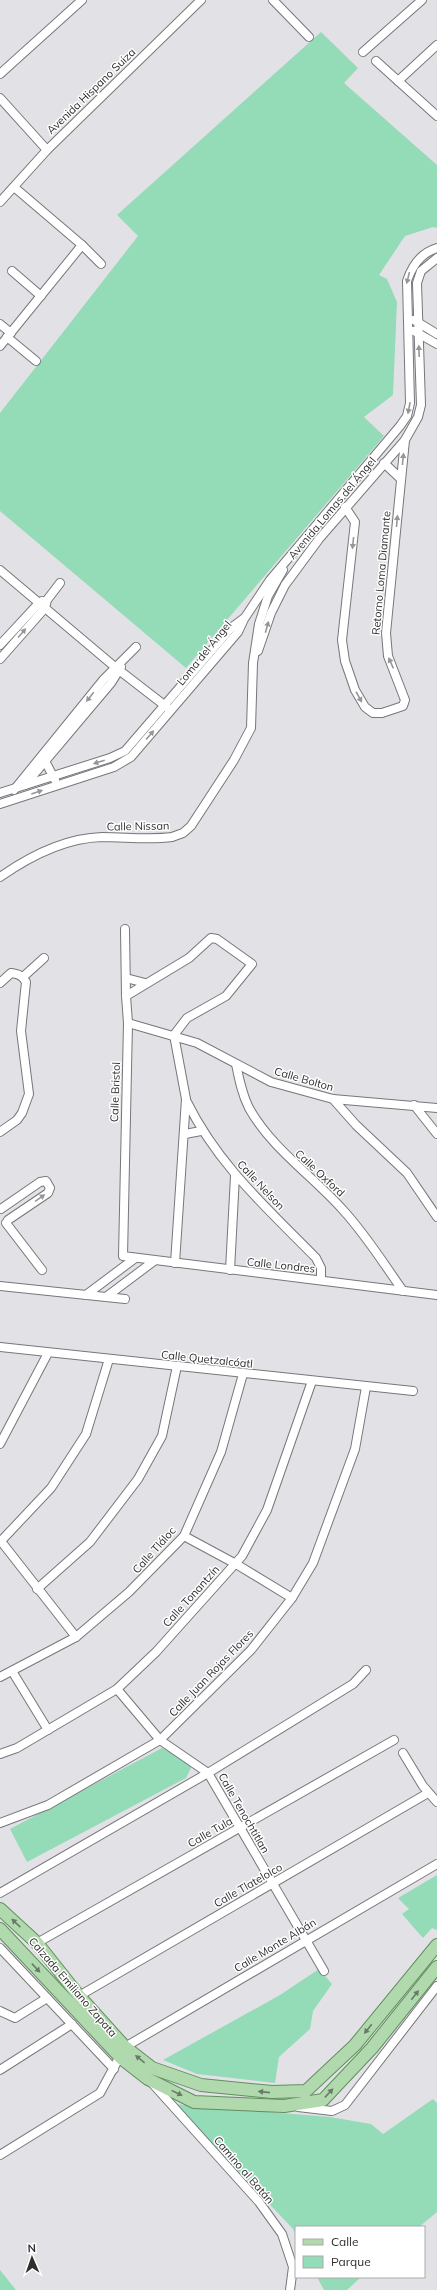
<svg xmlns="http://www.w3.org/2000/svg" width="437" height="2290" viewBox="0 0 437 2290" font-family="Mulish,sans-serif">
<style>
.green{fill:#94dbb7}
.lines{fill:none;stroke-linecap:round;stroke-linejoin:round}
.minor-casing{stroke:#77777b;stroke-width:10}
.primary-casing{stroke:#618e5e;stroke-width:14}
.minor{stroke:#fff;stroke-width:8}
.primary{stroke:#b0daad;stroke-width:12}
.oneway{fill:#969697}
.oneway2{fill:#687b68}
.labels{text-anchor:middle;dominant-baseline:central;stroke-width:3;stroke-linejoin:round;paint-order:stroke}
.street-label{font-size:11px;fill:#2e2e2f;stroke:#fff}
</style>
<rect width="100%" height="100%" fill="#e2e2e6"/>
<!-- green -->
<g class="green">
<path d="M321 32 358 68 344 83 437 165V228L433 227 405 236 379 275 387 279 397 302 393 395 364 417 384 436 186 668 0 511V413L138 236 117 215Z"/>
<path d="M162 1748 193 1764 186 1778 27 1862 10 1829Z"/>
<path d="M437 1875V1930L432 1928 423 1938 402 1914 409 1909 398 1898Z"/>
<path d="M319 1969 332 1984 313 2011 310 2029 279 2057 275 2083 197 2074 163 2060 280 1995Z"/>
<path d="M433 2099 437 2103V2212L419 2227H296V2235L293 2229 175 2104 330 2117 371 2124 383 2134Z"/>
<path d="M0 2270 16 2290H0Z"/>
<path d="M317 2277H361L347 2290H324Z"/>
</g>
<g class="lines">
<!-- minor casing -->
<g class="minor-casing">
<g id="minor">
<path d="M273 0 309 37"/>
<path d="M363 52 422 0"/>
<path d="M376 61 437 116"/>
<path d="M0 74 82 0"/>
<path d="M398 81 437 45"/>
<path d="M0 98 47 150"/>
<path d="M14 187 82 245 101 264"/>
<path d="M0 202 47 150 201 0"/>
<path d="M12 271 41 296"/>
<path d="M414 320 437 334"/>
<path d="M0 324 11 333"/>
<path d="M414 331 437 344"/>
<path d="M7 337 36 361"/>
<path d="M0 346 82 245"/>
<path d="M384 463 401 479"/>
<path d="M345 507 355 522 342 640 345 661 355 690 365 707 373 713H382L403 706 405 700 388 656 386 633 405 440"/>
<path d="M0 570 115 667 168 708"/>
<path d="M0 645 39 603 42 601"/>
<path d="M258 651 271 613 285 585 319 539 405 440 418 417 421 405 417 283 421 271 437 258"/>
<path d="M0 659 45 608 47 600 60 583"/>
<path d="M45 761 55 780"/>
<path d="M25 785 111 683 121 667"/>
<path d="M14 790 104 679 136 647"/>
<path d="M0 793 110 758 125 751 231 628 243 619"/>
<path d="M0 804 114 767 131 757 238 632 244 619 270 580 400 426 407 416 410 403 407 281C412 266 420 253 437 248"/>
<path d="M0 877C30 856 64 838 102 837 125 837 149 840 172 837L183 833 191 826 234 760 251 728 253 663 259 624 268 596 283 570"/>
<path d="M125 929 126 996 128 1023 123 1256 437 1295"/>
<path d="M23 977 44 958"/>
<path d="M126 978 145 983"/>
<path d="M0 983 11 973C18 974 22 975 26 982L21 1031 29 1094 22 1113 17 1120 0 1132"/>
<path d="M126 996 189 958 211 938 217 939 252 964 226 996 187 1018 174 1035 186 1099 175 1263"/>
<path d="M128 1023 197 1043 271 1082 333 1099 437 1108"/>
<path d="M236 1064C239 1079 242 1094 249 1108 272 1149 313 1176 343 1210 366 1235 384 1264 403 1291"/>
<path d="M333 1099 356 1125 407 1173 437 1217"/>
<path d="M187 1102C218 1165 267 1208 316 1258L321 1268V1280"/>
<path d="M414 1105 437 1134"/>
<path d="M185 1134 201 1131"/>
<path d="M1 1209 40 1182 46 1181 50 1188 48 1193 8 1220"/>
<path d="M6 1223 42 1270"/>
<path d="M230 1270 235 1176"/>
<path d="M0 1286 125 1299"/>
<path d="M86 1295 134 1259"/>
<path d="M106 1297 154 1261"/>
<path d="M0 1347 413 1391"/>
<path d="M0 1444 48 1353"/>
<path d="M184 1536 236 1564 292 1598"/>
<path d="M0 1540 76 1637"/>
<path d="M1 1541 51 1488 86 1434 109 1359"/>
<path d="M37 1589 90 1542 138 1479 162 1436 177 1366"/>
<path d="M12 1671 48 1730"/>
<path d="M0 1677 76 1637 129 1592 184 1536 221 1452 243 1374"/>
<path d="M117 1689 160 1740 208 1773 324 1971"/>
<path d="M403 1753 423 1786 437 1802"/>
<path d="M0 1754 17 1748 117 1689 156 1652 242 1556 267 1510 312 1381"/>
<path d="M0 1823 48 1805 160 1740 251 1650 292 1598 313 1563 355 1449 366 1387"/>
<path d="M0 1893 208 1773 353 1684 366 1670"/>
<path d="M37 1943 394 1740"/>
<path d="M0 1948 114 2069"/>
<path d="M79 1996 428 1793"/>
<path d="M0 2011 15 2018 47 1998"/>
<path d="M0 2070 72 2024"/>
<path d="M152 2083 259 2202 282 2234 293 2267 290 2290"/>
<path d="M298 2107 332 2111 345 2105 437 1986"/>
<path d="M0 2155 100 2093 125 2047 437 1864"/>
</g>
</g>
<!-- primary casing -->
<g class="primary-casing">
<g id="primary">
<path d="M0 1909 37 1943 79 1996 125 2047 152 2068 201 2085 272 2092 306 2091 355 2045 437 1945"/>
<path d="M0 1929 121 2058 148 2079 194 2102 284 2106 323 2100 372 2048 437 1967"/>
</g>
</g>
<!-- minor -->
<use href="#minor" class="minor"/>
<!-- primary -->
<use href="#primary" class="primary"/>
</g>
<!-- one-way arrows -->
<defs><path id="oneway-solid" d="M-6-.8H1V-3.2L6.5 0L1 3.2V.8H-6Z"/></defs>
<g class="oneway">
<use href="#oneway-solid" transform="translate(408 278) rotate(104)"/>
<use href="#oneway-solid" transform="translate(419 351) rotate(-92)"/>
<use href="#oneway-solid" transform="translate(409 408) rotate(101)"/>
<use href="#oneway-solid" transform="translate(403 459) rotate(-84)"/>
<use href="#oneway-solid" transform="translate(397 521) rotate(-85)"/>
<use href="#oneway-solid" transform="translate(353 543) rotate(96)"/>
<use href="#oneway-solid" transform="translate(267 627) rotate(-74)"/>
<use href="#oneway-solid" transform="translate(22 633) rotate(-49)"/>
<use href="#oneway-solid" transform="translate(391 663) rotate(-114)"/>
<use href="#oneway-solid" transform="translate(90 697) rotate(129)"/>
<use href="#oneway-solid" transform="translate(359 697) rotate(61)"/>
<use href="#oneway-solid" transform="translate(150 735) rotate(-49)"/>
<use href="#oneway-solid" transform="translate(99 762) rotate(163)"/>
<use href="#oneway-solid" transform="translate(37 792) rotate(-19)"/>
<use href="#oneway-solid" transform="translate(40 1198) rotate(-35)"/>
</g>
<g class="oneway2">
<use href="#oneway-solid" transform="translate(16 1923) rotate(-137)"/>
<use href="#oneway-solid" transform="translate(36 1968) rotate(47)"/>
<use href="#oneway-solid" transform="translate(415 1995) rotate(-52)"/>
<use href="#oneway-solid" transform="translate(368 2029) rotate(129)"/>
<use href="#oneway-solid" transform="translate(140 2059) rotate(-141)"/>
<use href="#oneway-solid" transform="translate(264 2092) rotate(-174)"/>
<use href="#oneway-solid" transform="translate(177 2093) rotate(26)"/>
<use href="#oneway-solid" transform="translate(329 2093) rotate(-47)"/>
</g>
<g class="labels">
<!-- street labels -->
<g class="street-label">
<text transform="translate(91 91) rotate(-44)">Avenida Hispano Suiza</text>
<text transform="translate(332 508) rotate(-50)">Avenida Lomas del Ángel</text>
<text transform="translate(381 573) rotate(-85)">Retorno Loma Diamante</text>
<text transform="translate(204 653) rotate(-51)">Loma del Ángel</text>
<text transform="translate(138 826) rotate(-1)">Calle Nissan</text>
<text transform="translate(304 1079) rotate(16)">Calle Bolton</text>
<text transform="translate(115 1092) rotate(-88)">Calle Bristol</text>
<text transform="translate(320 1173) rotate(43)">Calle Oxford</text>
<text transform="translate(261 1185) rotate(47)">Calle Nelson</text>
<text transform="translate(281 1265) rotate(6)">Calle Londres</text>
<text transform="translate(207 1359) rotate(6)">Calle Quetzalcóatl</text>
<text transform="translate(154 1550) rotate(-48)">Calle Tláloc</text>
<text transform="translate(191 1596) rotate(-48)">Calle Tonantzín</text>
<text transform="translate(211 1673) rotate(-46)">Calle Juan Rojas Flores</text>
<text transform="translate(244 1813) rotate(60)">Calle Tenochtitlan</text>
<text transform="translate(210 1832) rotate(-30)">Calle Tula</text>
<text transform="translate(248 1885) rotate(-30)">Calle Tlatelolco</text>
<text transform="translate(275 1945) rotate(-31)">Calle Monte Albán</text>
<text transform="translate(73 1987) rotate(49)">Calzada Emiliano Zapata</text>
<text transform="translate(244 2170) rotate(49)">Camino al Batán</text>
</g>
</g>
<!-- legend -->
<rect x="295" y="2226" width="130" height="52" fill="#ffffff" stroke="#ababac"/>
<rect x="303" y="2239" width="20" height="6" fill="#b0daad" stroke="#ababac"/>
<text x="331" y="2246" font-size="12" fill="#2e2e2f">Calle</text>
<rect x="303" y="2256" width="20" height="12" fill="#94dbb7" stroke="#ababac"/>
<text x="331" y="2266" font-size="12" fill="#2e2e2f">Parque</text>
<!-- north arrow -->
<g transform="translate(32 2258) rotate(358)" stroke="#ffffff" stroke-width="3" paint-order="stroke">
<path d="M0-3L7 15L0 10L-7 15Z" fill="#2e2e2f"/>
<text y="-6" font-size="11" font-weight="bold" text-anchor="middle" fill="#2e2e2f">N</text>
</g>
</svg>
